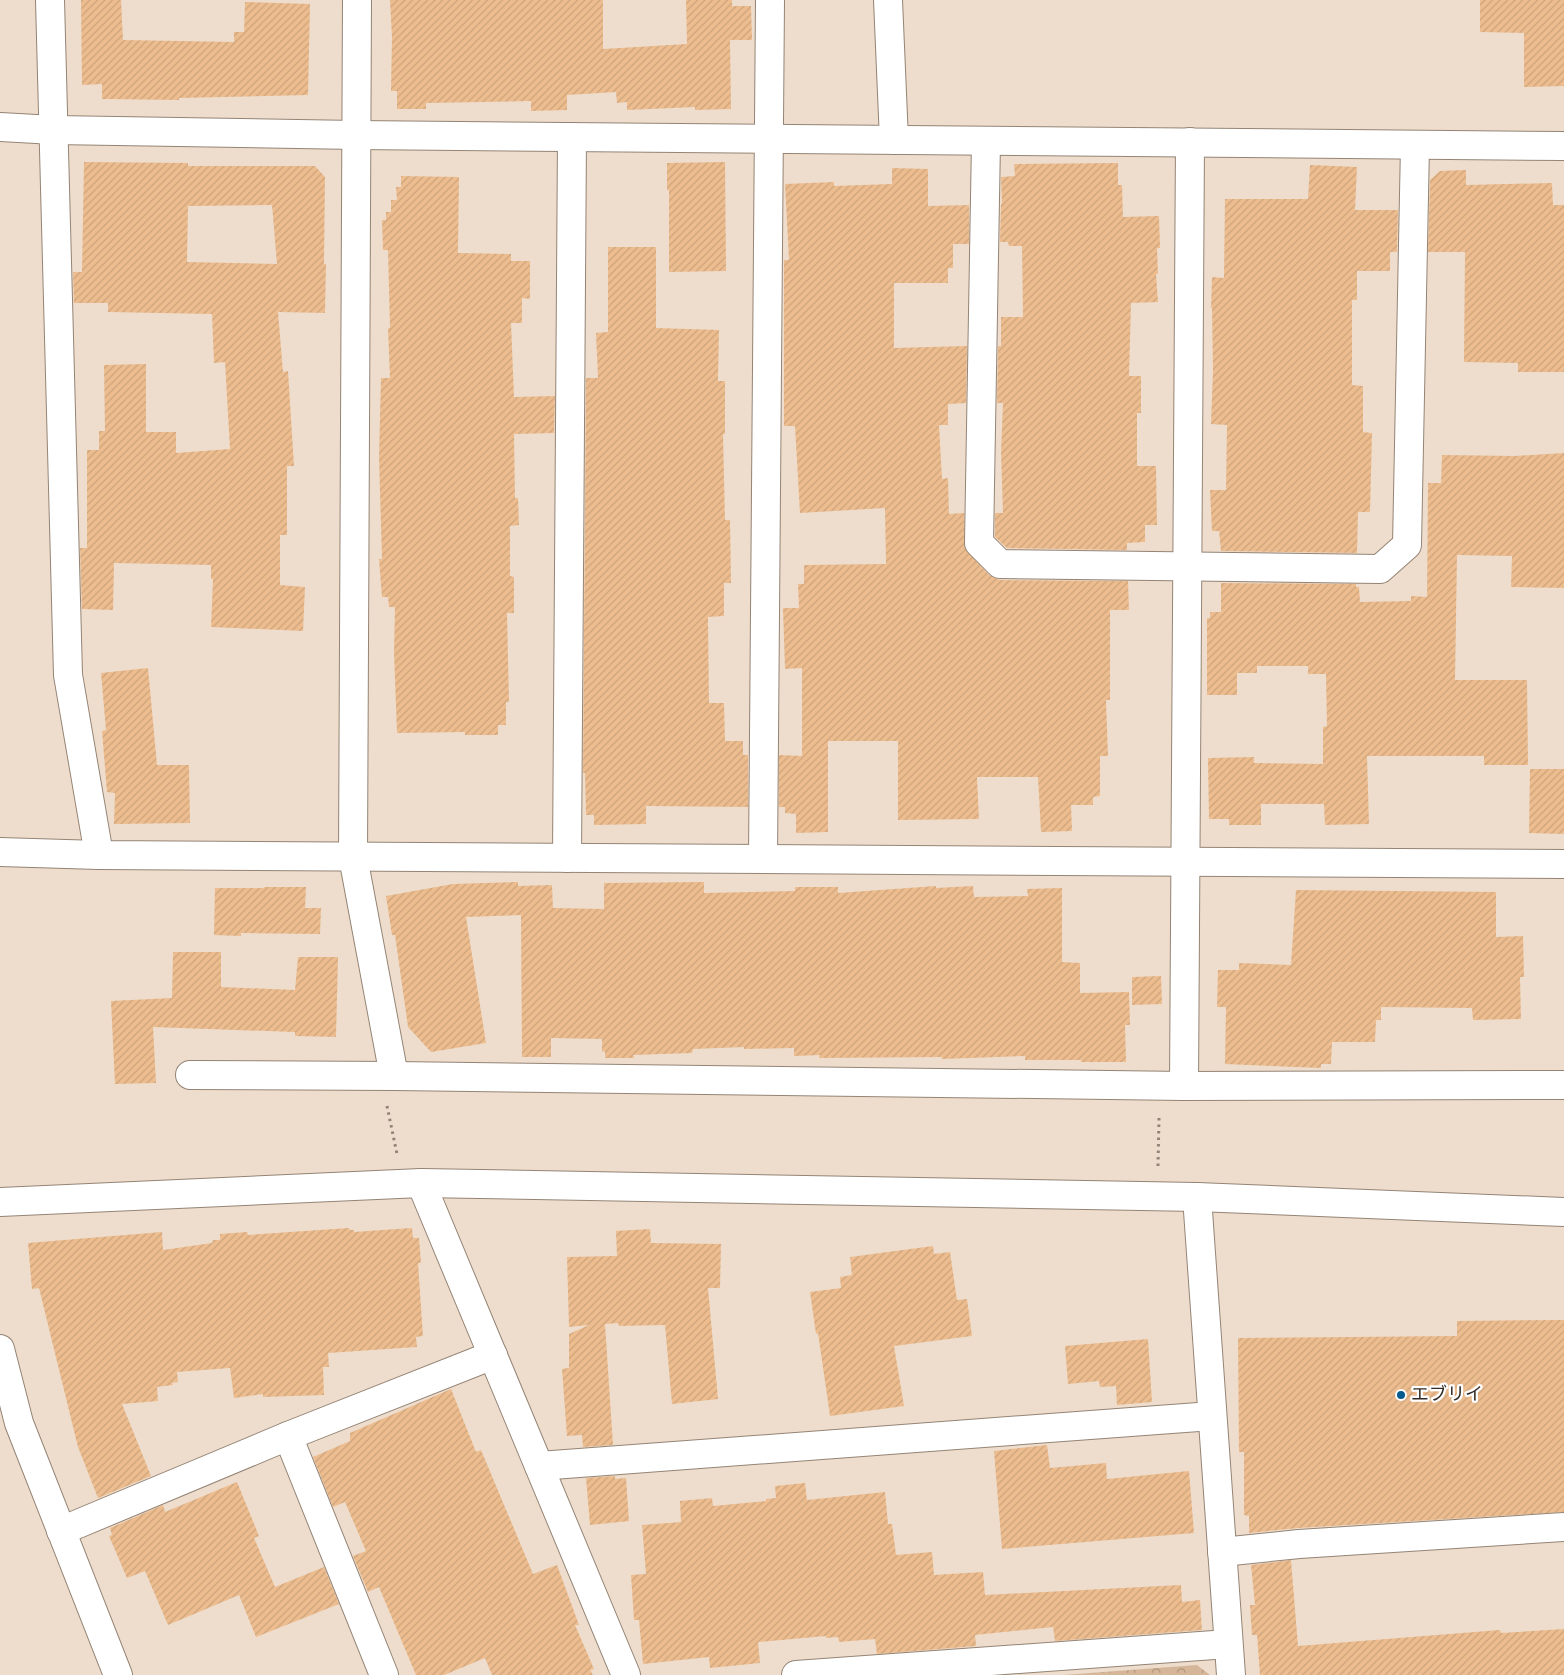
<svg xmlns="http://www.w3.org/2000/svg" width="1564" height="1675" viewBox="0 0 1564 1675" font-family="Overpass,'Noto Sans JP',sans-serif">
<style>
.park{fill:url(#park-crowns)}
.building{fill:url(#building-hatch);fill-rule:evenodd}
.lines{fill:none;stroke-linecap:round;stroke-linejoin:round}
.minor-casing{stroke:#948475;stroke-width:30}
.path{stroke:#908479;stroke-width:3;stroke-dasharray:2.5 4;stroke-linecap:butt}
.minor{stroke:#fff;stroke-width:28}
.poi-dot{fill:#045b8d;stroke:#fff;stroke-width:2}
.labels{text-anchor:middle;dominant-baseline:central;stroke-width:4.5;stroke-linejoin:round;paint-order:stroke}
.poi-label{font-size:18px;fill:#322b25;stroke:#fff;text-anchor:start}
</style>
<defs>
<pattern id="park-crowns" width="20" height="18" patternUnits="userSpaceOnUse" patternTransform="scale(1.25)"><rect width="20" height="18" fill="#d6b698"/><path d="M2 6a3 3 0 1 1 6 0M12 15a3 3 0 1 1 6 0" fill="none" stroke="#ae947c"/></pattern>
<pattern id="building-hatch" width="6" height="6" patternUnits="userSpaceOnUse" patternTransform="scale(1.25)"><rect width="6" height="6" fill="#edbd8f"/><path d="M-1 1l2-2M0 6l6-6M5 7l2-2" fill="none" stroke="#cca37b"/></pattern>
</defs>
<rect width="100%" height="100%" fill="#edc"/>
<!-- park -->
<path class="park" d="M1197 1665 1210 1675H1063Z"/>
<!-- building -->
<g class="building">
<path d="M81 0H121L123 40 234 42V32H244L245 2 310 4 308 95 179 98V100L102 99V84L82 85Z"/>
<path d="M390 0H603V49L687 44 686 0H732V6H751L752 40H730L731 109 695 110V107L627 110V102L617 103 616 92 567 95V110L531 111V101L426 103V109H397V91H391L392 37Z"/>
<path d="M1480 0H1564V86L1524 87V33L1480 32Z"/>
<path d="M84 162 188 163V166H315L325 177 324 264H326L325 313 278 312 283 372 288 371 294 466H287V535H280V585L305 587 303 631 211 627 213 579H211V565L114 563 113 610 82 609 80 548H87V450H99V431H105L104 365 146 364V432H176V453L230 449 225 362 214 363 212 314 108 312V303H74L73 272H82ZM272 205 277 264 187 262 188 206Z"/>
<path d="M725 162 726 271 669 272V190H667V163Z"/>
<path d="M1118 163V185H1122L1123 217 1159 216 1160 248H1157L1158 274H1156L1158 302 1131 303 1129 376H1141V413H1137V466H1156L1157 525H1145V542L1127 543V550L1007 548 995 537V513H1003L1001 452 1003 403H997L998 346H1001V317H1023L1022 246H1009L1008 242H1000L1001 204H1002L1001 177 1015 176 1014 164Z"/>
<path d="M1310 165 1357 167 1355 210H1398L1397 252H1390V271H1357V300H1352V385L1363 386V432L1372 433 1370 512H1358L1357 553 1221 551 1219 531H1212L1210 490H1226L1227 425 1211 424 1213 370 1212 308H1211L1212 277 1224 278 1225 199H1308Z"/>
<path d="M892 168 928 169V206L969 205V244H953V268H948V283H894V348L967 346 966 403 948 404V425H939L942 479 948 478 949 514 964 513 965 549 989 575 1000 580 1128 581 1129 610H1110V700H1106L1108 756H1100V796L1093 797V805H1071L1072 831 1041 832 1038 777H977L979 819 898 820V741H828V832L796 833V814L785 813V807H779V755L802 756V668L785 669 783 608H799L798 584H804V565L886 564 885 508 800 513 795 426H784V260H789L785 184 834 182V186L892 184Z"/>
<path d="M1466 170V185L1552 183 1553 205H1564V372H1518V363L1464 362 1465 252H1428L1430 180 1440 171Z"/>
<path d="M401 176 459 177 458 253 511 254V261H530V299L522 298V323H511L514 397 555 396 554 433 514 434 515 498H518L519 525 510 526V576L514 577V613H507L509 702H506V725H498V735H465V732L397 733 394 652 395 607H389L388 597H382L379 559H382L379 457 381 378H390L388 328H390L388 250H383L382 220H386V212H391V200H397L396 187H401Z"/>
<path d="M608 247H656V328L719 330 718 381H725V434H723L725 520H730L731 583H724V616L708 617 709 703H724L725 741H743V755H748V807L646 806V824L594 825V815H586L585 773H583L586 378H598L596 333 608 332Z"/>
<path d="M1564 453V588L1511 587 1512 556 1457 555 1455 680H1527L1528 765H1484V756H1367L1369 824 1325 825 1324 804H1261V825H1229V819H1209L1208 758 1254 757V763L1323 764V727L1327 726 1326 674H1308V666H1257V673H1237V695H1207V618H1210V612H1221V583L1356 584V587H1359L1360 602 1411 601V596L1427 597 1428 483H1441L1442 455 1515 456Z"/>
<path d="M148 668 157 765H189L190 823 114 824 115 793 107 792 102 731 106 730 101 673Z"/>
<path d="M1530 769H1564V834L1529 833Z"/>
<path d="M518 882V886L552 885 553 908 604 909V883L704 882V893L795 891V887H838V893L936 886V888L973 886 974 897 1028 896 1027 889 1062 888V962L1080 963V993L1129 992 1130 1025H1125L1126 1062H1081V1060H1025V1056L942 1059V1057L819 1058 820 1055 794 1056V1048L744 1049V1047L693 1049 692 1053 633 1055 634 1058H605V1051L602 1052V1039L551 1038V1057H522L521 915 466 917 486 1043 431 1052 408 1027 395 935H392L386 896 453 884Z"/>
<path d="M264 887H306L305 908H321L320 934 241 933V936L214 935 215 888H264Z"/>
<path d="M1296 890 1496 892V937L1523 936 1524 977H1520L1521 1019 1473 1020 1472 1008 1381 1007V1020H1376L1375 1042H1332L1331 1064H1321V1068L1225 1064 1226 1007H1217L1218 970H1239V963L1291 965Z"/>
<path d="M173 952H221V987L295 990 298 957H338L336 1037 295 1036V1032L153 1027 156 1083 115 1084 111 1001 172 998Z"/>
<path d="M1161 976 1162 1004 1132 1005V977Z"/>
<path d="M349 1228 350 1230H354V1232L412 1228 413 1238H419L421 1263H418L423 1336 416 1337 417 1347 328 1353 329 1367H323L324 1395 263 1397V1394L234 1398 230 1368 177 1372 178 1382 172 1383 173 1385 157 1387 158 1401 122 1404 151 1476 98 1498 78 1447 39 1288 32 1289 28 1243 162 1232 163 1250 212 1243 213 1240H220V1234L247 1232 248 1235Z"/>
<path d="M650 1229 651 1243 721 1244 720 1288H708L718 1399 672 1404 665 1325 619 1326 618 1323 605 1324 613 1445 583 1447 582 1435 567 1436 562 1369 569 1368V1334L589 1325 569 1327 567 1257 617 1256 616 1231Z"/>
<path d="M933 1246 934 1254 950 1252 957 1300 967 1299 972 1336 894 1346 904 1406 830 1416 818 1333 816 1334 810 1292 841 1288 840 1277 852 1275 850 1257Z"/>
<path d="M1564 1320V1512L1298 1528 1249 1533V1516L1244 1515V1452H1239L1238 1338 1457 1336V1321Z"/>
<path d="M1148 1339 1152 1402 1117 1405 1116 1386 1100 1387 1099 1381 1068 1384 1065 1346Z"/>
<path d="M451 1389 476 1452 481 1450 533 1574 557 1565 579 1625H575L594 1669 590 1670 593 1675H492L485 1658 444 1675H416L379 1587 368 1592 353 1556 366 1551 345 1502 333 1507 313 1457 350 1441V1433Z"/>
<path d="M1047 1445 1050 1468 1106 1463 1107 1479 1189 1471 1194 1533 1002 1549 994 1451Z"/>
<path d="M615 1476V1479L626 1478 629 1521 590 1525 586 1478Z"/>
<path d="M237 1482 259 1536 254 1538 275 1587 324 1567 339 1604 256 1637 239 1595 168 1625 145 1571 127 1578 109 1536 112 1535 110 1528 163 1505 165 1512Z"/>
<path d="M805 1483 807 1500 885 1492 888 1524H892L896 1555 932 1552 934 1575 983 1572 985 1595 1181 1585 1182 1602 1200 1600 1202 1630 1055 1641 1053 1627 975 1635 976 1646 877 1654 875 1639 839 1642 838 1637 826 1638V1636L758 1642 760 1663 710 1668 709 1657 643 1664 639 1620H634L631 1575 646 1574 642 1525 681 1522 680 1501 712 1498 713 1506 766 1501V1499L776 1498 775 1486Z"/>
<path d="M1291 1560 1298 1646 1500 1630 1501 1633 1564 1629V1675H1260L1257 1635H1252L1250 1605H1255L1251 1565Z"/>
</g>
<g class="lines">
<!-- minor casing -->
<g class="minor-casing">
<g id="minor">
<path d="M50 0 68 675 99 855"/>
<path d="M357 0 353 857 394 1076"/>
<path d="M888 0 894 140"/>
<path d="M0 127 54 130 356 135 1564 146"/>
<path d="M986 141 979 543 1000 564 1380 569 1407 545 1415 145"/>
<path d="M0 852 99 855 1564 864"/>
<path d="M567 858 572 137"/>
<path d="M763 859 770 0"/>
<path d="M190 1075 394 1076 1184 1086 1564 1085"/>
<path d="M1184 1086 1190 142"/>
<path d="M421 1183 626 1675"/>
<path d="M1197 1197 1231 1675"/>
<path d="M0 1202 421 1183 1197 1197 1564 1212"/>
<path d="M0 1349 19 1423 118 1675"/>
<path d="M288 1436 384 1675"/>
<path d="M539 1466 1212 1416"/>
<path d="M61 1531 288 1436 493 1355"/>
<path d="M1222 1552 1299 1544 1564 1527"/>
<path d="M796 1675 1228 1644"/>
</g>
</g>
<!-- path -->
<g class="path">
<path d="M387 1106 397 1154"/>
<path d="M1158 1166 1159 1118"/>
</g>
<!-- minor -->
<use href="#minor" class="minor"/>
</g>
<!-- markers -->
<circle class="poi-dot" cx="1401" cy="1395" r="5"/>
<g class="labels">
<!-- poi labels -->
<g class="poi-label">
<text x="1411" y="1395">エブリイ</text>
</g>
</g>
</svg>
